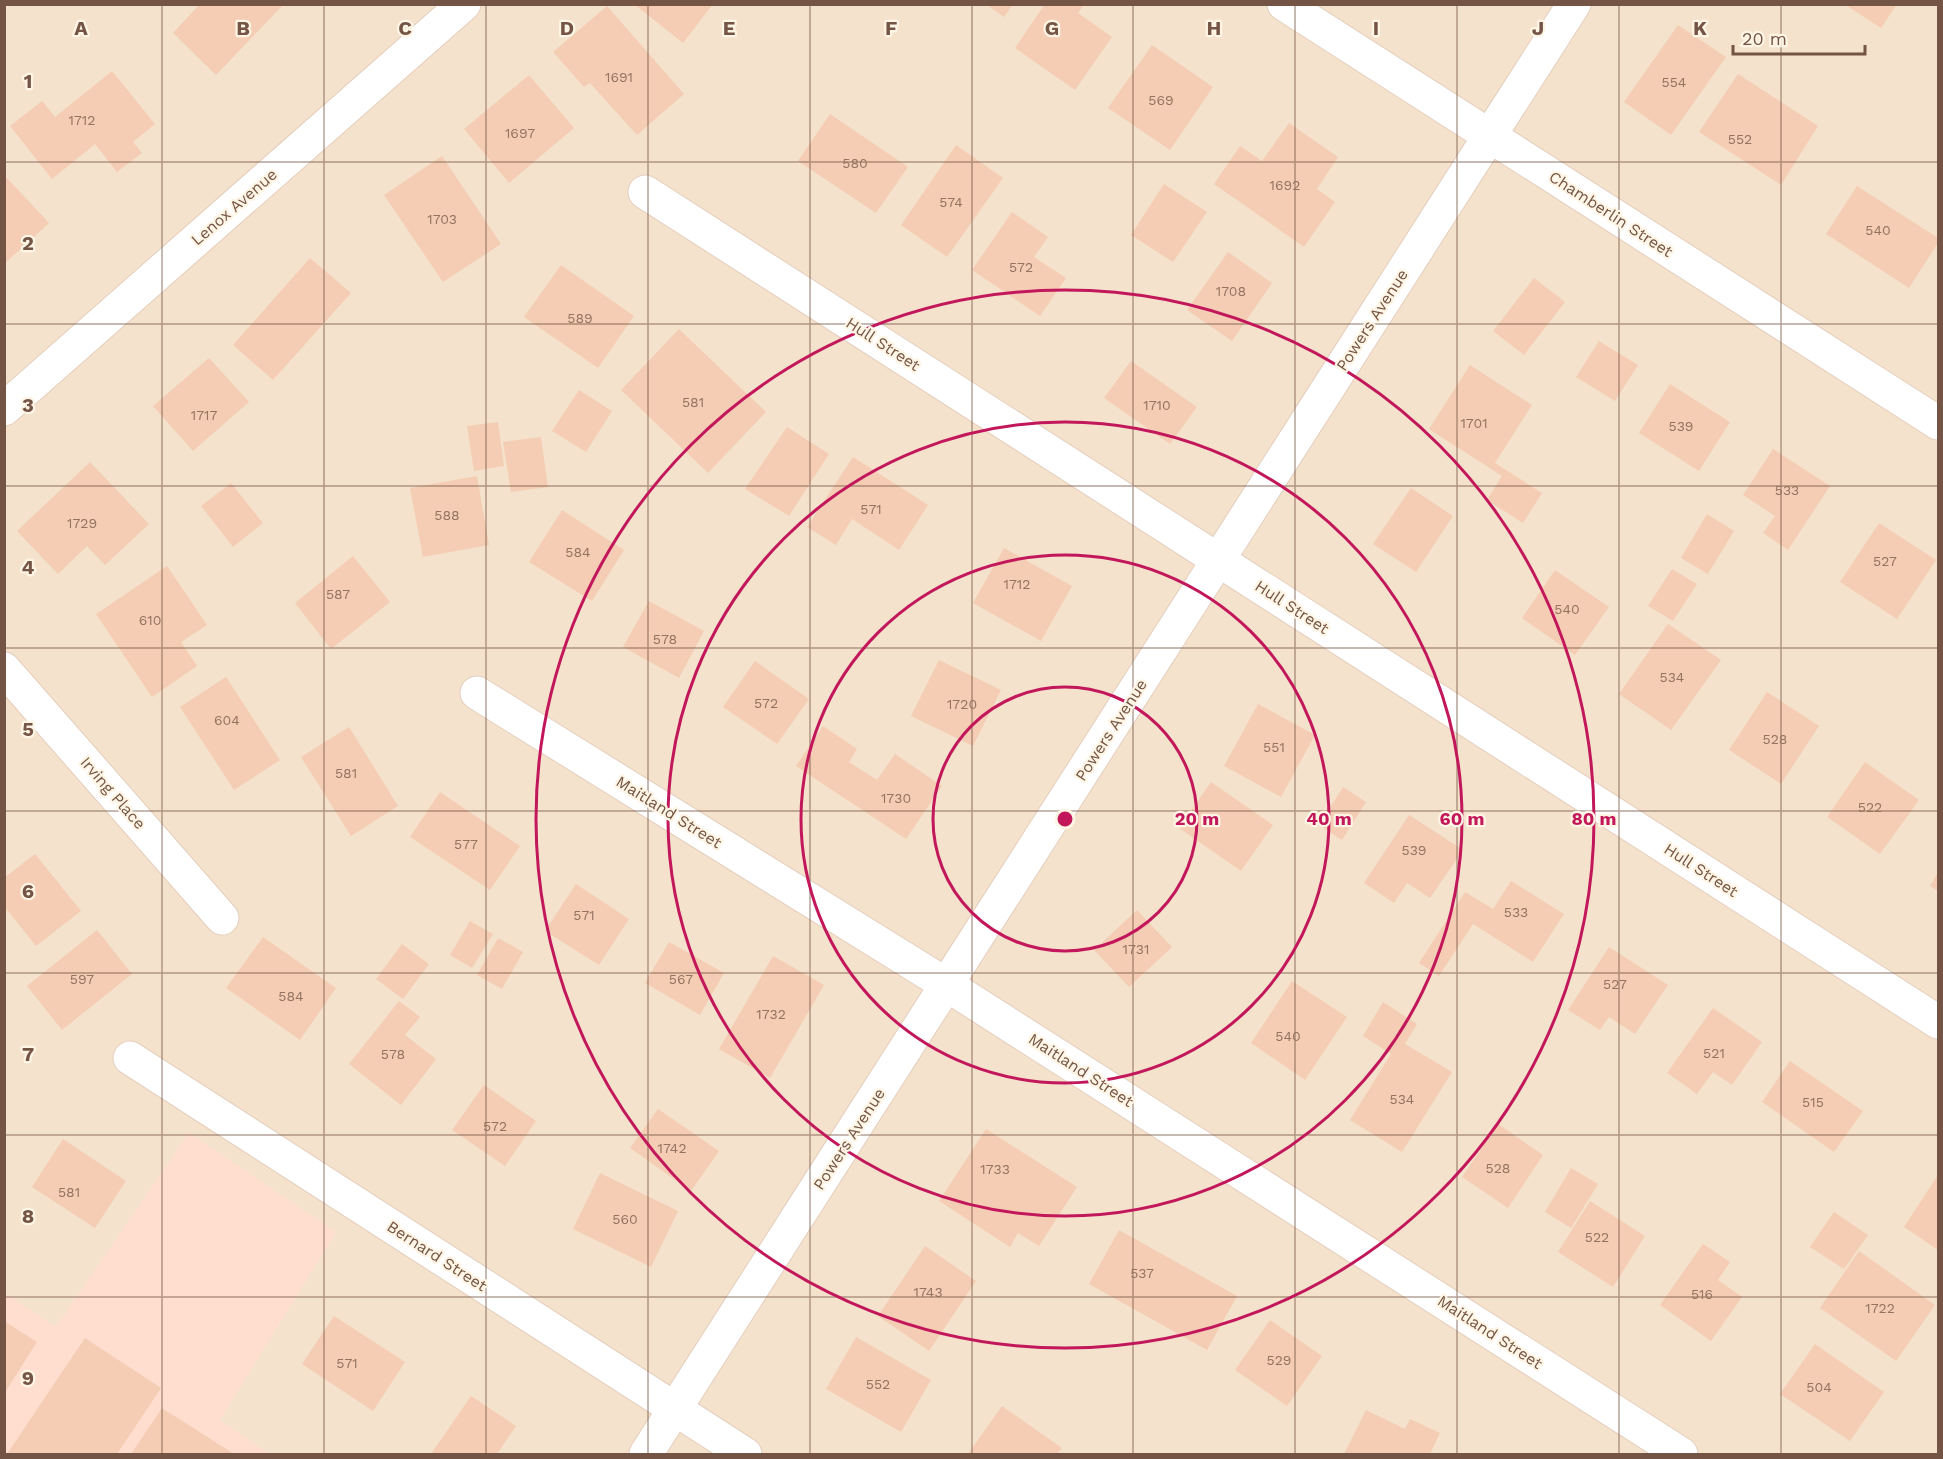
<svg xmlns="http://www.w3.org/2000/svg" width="1943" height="1459" viewBox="0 0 1943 1459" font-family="'Work Sans',sans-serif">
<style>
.residential{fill:#f5e2cc}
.commercial{fill:#ffded0}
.building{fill:#f4cdb4}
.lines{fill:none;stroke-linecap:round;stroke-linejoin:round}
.minor-casing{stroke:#e4cebd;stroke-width:35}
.minor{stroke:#fff;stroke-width:33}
.grid{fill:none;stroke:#745545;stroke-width:1.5;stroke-opacity:0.55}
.ring{fill:none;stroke:#c2185b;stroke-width:3}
.labels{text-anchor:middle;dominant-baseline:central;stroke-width:4.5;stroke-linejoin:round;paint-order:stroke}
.number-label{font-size:14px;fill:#947361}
.street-label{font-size:16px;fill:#745545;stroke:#fff5e5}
.grid-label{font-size:20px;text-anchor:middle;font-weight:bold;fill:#745545;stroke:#fff5e5;stroke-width:4.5;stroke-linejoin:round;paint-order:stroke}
.centre{fill:#c2185b;stroke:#fff5e5;stroke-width:3}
.ring-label{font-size:18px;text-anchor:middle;font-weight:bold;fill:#c2185b;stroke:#fff5e5;stroke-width:4.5;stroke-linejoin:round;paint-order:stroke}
</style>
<rect width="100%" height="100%" fill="#fef1de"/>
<!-- residential -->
<rect class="residential" x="5" y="5" width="1933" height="1449"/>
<!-- commercial -->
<path class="commercial" d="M189 1133 336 1232 220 1420 269 1454H5L4 1293 56 1327Z"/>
<!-- building -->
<g class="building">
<path d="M200 4H284L216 75 173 33Z"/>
<path d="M634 4H713L683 43Z"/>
<path d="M986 4H1013L1004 17Z"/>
<path d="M1045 4H1084L1078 13 1112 37 1075 90 1015 48Z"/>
<path d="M1844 4H1897L1881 28Z"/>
<path d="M607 6 684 94 637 135 590 83 584 87 553 52Z"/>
<path d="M1678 25 1726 57 1671 135 1624 102Z"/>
<path d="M1152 45 1213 87 1170 150 1108 108Z"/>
<path d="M112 71 155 124 133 142 142 153 117 172 95 144 52 179 10 126 42 101 55 117Z"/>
<path d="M1738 74 1818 126 1781 185 1699 132Z"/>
<path d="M529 75 574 128 509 183 464 129Z"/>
<path d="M830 114 908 167 876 213 798 161Z"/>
<path d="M1289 123 1338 157 1317 189 1335 202 1304 247 1214 184 1240 146 1262 161Z"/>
<path d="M956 145 1003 178 947 257 901 225Z"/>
<path d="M442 156 501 244 443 282 384 195Z"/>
<path d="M7 178 49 223 4 264V180Z"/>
<path d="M1164 184 1207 212 1173 262 1131 235Z"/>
<path d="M1857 186 1938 238V243L1909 288 1826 234Z"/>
<path d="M1012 212 1048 237 1034 257 1066 278 1040 316 972 270Z"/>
<path d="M1228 252 1272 283 1232 341 1187 310Z"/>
<path d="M310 258 351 293 273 380 233 345Z"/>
<path d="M561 265 634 316 598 368 524 317Z"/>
<path d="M1534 278 1565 302 1524 355 1493 331Z"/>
<path d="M679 329 766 412 708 473 621 390Z"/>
<path d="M1599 341 1638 365 1615 401 1576 377Z"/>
<path d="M209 358 249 402 193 451 153 406Z"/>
<path d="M1131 361 1197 407 1170 444 1104 398Z"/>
<path d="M1470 365 1532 405 1495 463 1542 493 1523 523 1487 500 1502 476 1429 429Z"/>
<path d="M1670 384 1730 422 1699 471 1639 433Z"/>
<path d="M579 390 612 411 586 452 552 431Z"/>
<path d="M498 422 504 466 474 471 467 426Z"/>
<path d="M787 427 829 454 789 516 745 489Z"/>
<path d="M541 437 548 487 511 492 503 442Z"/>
<path d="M1773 449 1830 486 1788 550 1763 533 1775 516 1743 495Z"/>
<path d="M853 457 928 505 899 550 852 519 836 545 807 527Z"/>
<path d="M90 462 149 524 105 565 87 546 58 574 17 531Z"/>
<path d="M477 476 489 545 423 557 410 488Z"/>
<path d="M231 483 263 523 233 547 201 506Z"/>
<path d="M1411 488 1453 516 1416 572 1373 544Z"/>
<path d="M562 510 624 550 592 601 529 562Z"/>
<path d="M1707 514 1734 531 1708 574 1681 558Z"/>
<path d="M1879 523 1936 560 1897 619 1840 582Z"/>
<path d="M1004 548 1072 586 1041 641 973 603Z"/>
<path d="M353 556 390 602 331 649 295 603Z"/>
<path d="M167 566 207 625 181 642 197 666 152 697 96 614Z"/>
<path d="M1672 569 1697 584 1673 621 1648 606Z"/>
<path d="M1555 570 1609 607 1575 655 1522 618Z"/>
<path d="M649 601 704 631 679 678 623 647Z"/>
<path d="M1668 624 1721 660 1671 730 1619 694Z"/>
<path d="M939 660 1001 690 973 746 911 716Z"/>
<path d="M755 661 809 699 777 744 723 707Z"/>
<path d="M226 677 280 760 234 790 180 707Z"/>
<path d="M1767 692 1819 726 1781 784 1729 750Z"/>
<path d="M1258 704 1315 735 1281 797 1224 766Z"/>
<path d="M823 726 857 749 849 762 877 780 895 754 942 786 906 839 796 766Z"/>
<path d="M349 727 398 806 351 836 301 757Z"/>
<path d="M1865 762 1919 800 1880 854 1827 817Z"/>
<path d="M1211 782 1273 825 1241 871 1179 828Z"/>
<path d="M1343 787 1366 802 1342 840 1319 825Z"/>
<path d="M440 792 520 846 490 890 410 837Z"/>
<path d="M1409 815 1463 850 1430 898 1407 883 1394 903 1364 883Z"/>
<path d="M35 854 81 911 36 946 4 906V878Z"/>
<path d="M1938 872V891L1930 886Z"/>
<path d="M1511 881 1564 914 1533 962 1473 924 1439 976 1419 963 1465 892 1493 909Z"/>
<path d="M576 884 629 919 599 965 545 931Z"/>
<path d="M1137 910 1172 947 1129 987 1094 950Z"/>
<path d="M470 921 493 934 472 968 450 955Z"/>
<path d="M97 930 132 974 62 1030 27 986Z"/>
<path d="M263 937 336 988 300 1040 226 988Z"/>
<path d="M498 938 523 952 502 989 477 975Z"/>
<path d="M669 942 724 973 700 1015 645 983Z"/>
<path d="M402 944 429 964 403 999 376 979Z"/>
<path d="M1609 947 1668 985 1635 1034 1609 1017 1600 1030 1568 1010Z"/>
<path d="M773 956 824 985 770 1078 719 1049Z"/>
<path d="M1292 981 1347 1017 1305 1080 1251 1043Z"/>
<path d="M399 1001 420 1017 405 1035 436 1059 401 1105 349 1064Z"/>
<path d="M1383 1002 1417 1024 1405 1044 1452 1072 1402 1152 1350 1120 1391 1054 1363 1036Z"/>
<path d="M1713 1008 1762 1042 1732 1085 1713 1072 1697 1094 1667 1073Z"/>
<path d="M1790 1061 1863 1111 1834 1152 1762 1102Z"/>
<path d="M484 1085 536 1121 505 1166 452 1130Z"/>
<path d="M658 1109 719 1151 691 1191 630 1148Z"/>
<path d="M1498 1124 1543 1155 1508 1208 1462 1177Z"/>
<path d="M986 1129 1077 1187 1039 1246 1018 1233 1010 1247 939 1201Z"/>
<path d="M63 1139 126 1181 95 1228 32 1187Z"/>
<path d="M1571 1168 1598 1184 1571 1228 1545 1212Z"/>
<path d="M600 1173 678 1211 651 1267 573 1229Z"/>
<path d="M1938 1175V1250L1904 1227Z"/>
<path d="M1590 1201 1645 1236 1613 1287 1558 1252Z"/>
<path d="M1834 1212 1868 1235 1844 1269 1810 1247Z"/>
<path d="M1119 1230 1237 1296 1207 1350 1089 1284Z"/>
<path d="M1703 1244 1730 1262 1718 1280 1742 1297 1711 1341 1660 1305Z"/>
<path d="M925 1246 976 1281 929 1351 878 1316Z"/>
<path d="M1859 1251 1935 1305 1896 1361 1820 1308Z"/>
<path d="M334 1316 405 1362 373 1411 302 1364Z"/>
<path d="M1270 1320 1322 1356 1287 1406 1235 1370Z"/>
<path d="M4 1321 37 1342 4 1394Z"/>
<path d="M856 1337 931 1380 901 1432 826 1389Z"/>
<path d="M85 1338 161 1388 117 1454H7Z"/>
<path d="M1815 1344 1884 1392 1850 1441 1780 1394Z"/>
<path d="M471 1396 516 1426 497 1454H431Z"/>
<path d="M1002 1406 1062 1448 1057 1454H968Z"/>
<path d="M162 1408 234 1454H131Z"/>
<path d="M1366 1410 1405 1429 1410 1419 1440 1433 1430 1454H1344Z"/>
</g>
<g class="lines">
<!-- minor casing -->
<g class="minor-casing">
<g id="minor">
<path d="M1284 4 1938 423"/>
<path d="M645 192C1077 468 1507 746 1938 1022"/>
<path d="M4 409 464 4"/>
<path d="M4 669 222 918"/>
<path d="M477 693 947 985 1681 1454"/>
<path d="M130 1058 745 1454"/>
<path d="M646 1454 1574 4"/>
</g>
</g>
<!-- minor -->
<use href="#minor" class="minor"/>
</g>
<!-- grid -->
<path class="grid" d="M162 4V1454M324 4V1454M486 4V1454M648 4V1454M810 4V1454M972 4V1454M1133 4V1454M1295 4V1454M1457 4V1454M1619 4V1454M1781 4V1454M4 162H1938M4 324H1938M4 486H1938M4 648H1938M4 811H1938M4 973H1938M4 1135H1938M4 1297H1938"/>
<!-- distance rings -->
<g class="ring">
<circle cx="1065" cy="819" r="132"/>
<circle cx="1065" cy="819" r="264"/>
<circle cx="1065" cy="819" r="397"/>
<circle cx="1065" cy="819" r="529"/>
</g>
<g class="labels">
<!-- number labels -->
<g class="number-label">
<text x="619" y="77">1691</text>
<text x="1674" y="82">554</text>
<text x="1161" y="100">569</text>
<text x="82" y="120">1712</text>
<text x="520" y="133">1697</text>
<text x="1740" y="139">552</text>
<text x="855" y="163">580</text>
<text x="1285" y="185">1692</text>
<text x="951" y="202">574</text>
<text x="442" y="219">1703</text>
<text x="1878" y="230">540</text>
<text x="1021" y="267">572</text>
<text x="1231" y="291">1708</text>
<text x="580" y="318">589</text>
<text x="693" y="402">581</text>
<text x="1157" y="405">1710</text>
<text x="204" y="415">1717</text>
<text x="1474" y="423">1701</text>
<text x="1681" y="426">539</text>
<text x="1787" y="490">533</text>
<text x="871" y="509">571</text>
<text x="447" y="515">588</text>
<text x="82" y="523">1729</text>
<text x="578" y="552">584</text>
<text x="1885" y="561">527</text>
<text x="1017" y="584">1712</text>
<text x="338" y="594">587</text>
<text x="1567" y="609">540</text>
<text x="150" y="620">610</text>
<text x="665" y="639">578</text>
<text x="1672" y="677">534</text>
<text x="766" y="703">572</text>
<text x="962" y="704">1720</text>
<text x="227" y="720">604</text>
<text x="1775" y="739">528</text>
<text x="1274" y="747">551</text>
<text x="346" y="773">581</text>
<text x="896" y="798">1730</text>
<text x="1870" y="807">522</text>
<text x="466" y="844">577</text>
<text x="1414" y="850">539</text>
<text x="1516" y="912">533</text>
<text x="584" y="915">571</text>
<text x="1136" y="949">1731</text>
<text x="82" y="979">597</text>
<text x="681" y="979">567</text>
<text x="1615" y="984">527</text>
<text x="291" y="996">584</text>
<text x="771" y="1014">1732</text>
<text x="1288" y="1036">540</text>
<text x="1714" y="1053">521</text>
<text x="393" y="1054">578</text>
<text x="1402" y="1099">534</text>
<text x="1813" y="1102">515</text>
<text x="495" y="1126">572</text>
<text x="672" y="1148">1742</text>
<text x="1498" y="1168">528</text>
<text x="995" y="1169">1733</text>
<text x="69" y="1192">581</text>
<text x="625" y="1219">560</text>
<text x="1597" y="1237">522</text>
<text x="1142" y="1273">537</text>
<text x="928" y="1292">1743</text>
<text x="1702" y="1294">516</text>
<text x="1880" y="1308">1722</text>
<text x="1279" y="1360">529</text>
<text x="347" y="1363">571</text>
<text x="878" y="1384">552</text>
<text x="1819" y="1387">504</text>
</g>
<!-- street labels -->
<g class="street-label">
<text transform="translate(234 207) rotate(-41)">Lenox Avenue</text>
<text transform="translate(1611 214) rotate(33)">Chamberlin Street</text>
<text transform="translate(1372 320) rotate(-57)">Powers Avenue</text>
<text transform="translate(883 344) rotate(33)">Hull Street</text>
<text transform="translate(1292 607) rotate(33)">Hull Street</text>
<text transform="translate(1111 730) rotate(-57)">Powers Avenue</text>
<text transform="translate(113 793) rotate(49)">Irving Place</text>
<text transform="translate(669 812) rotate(32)">Maitland Street</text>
<text transform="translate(1701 870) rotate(33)">Hull Street</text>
<text transform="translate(1081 1070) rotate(33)">Maitland Street</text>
<text transform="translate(849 1139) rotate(-57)">Powers Avenue</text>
<text transform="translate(437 1256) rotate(33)">Bernard Street</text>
<text transform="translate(1490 1332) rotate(33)">Maitland Street</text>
</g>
</g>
<g class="grid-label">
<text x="81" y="35">A</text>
<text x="243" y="35">B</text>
<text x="405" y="35">C</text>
<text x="567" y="35">D</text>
<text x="729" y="35">E</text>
<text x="891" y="35">F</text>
<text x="1052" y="35">G</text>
<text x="1214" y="35">H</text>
<text x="1376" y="35">I</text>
<text x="1538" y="35">J</text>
<text x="1700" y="35">K</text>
<text x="28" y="88">1</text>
<text x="28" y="250">2</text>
<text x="28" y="412">3</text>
<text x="28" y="574">4</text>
<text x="28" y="736">5</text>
<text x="28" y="898">6</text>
<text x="28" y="1061">7</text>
<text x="28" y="1223">8</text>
<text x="28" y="1385">9</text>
</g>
<circle cx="1065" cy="819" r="9" class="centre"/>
<g class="ring-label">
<text x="1197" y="825">20 m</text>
<text x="1329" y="825">40 m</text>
<text x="1462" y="825">60 m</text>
<text x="1594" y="825">80 m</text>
</g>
<!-- border -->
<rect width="1943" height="1459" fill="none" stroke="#745545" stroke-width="12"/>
<!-- scale -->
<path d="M1733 45v9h132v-9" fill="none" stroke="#745545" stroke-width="3"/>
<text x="1742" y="45" font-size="18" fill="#745545" stroke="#fff5e5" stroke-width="4.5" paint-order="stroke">20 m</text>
</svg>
